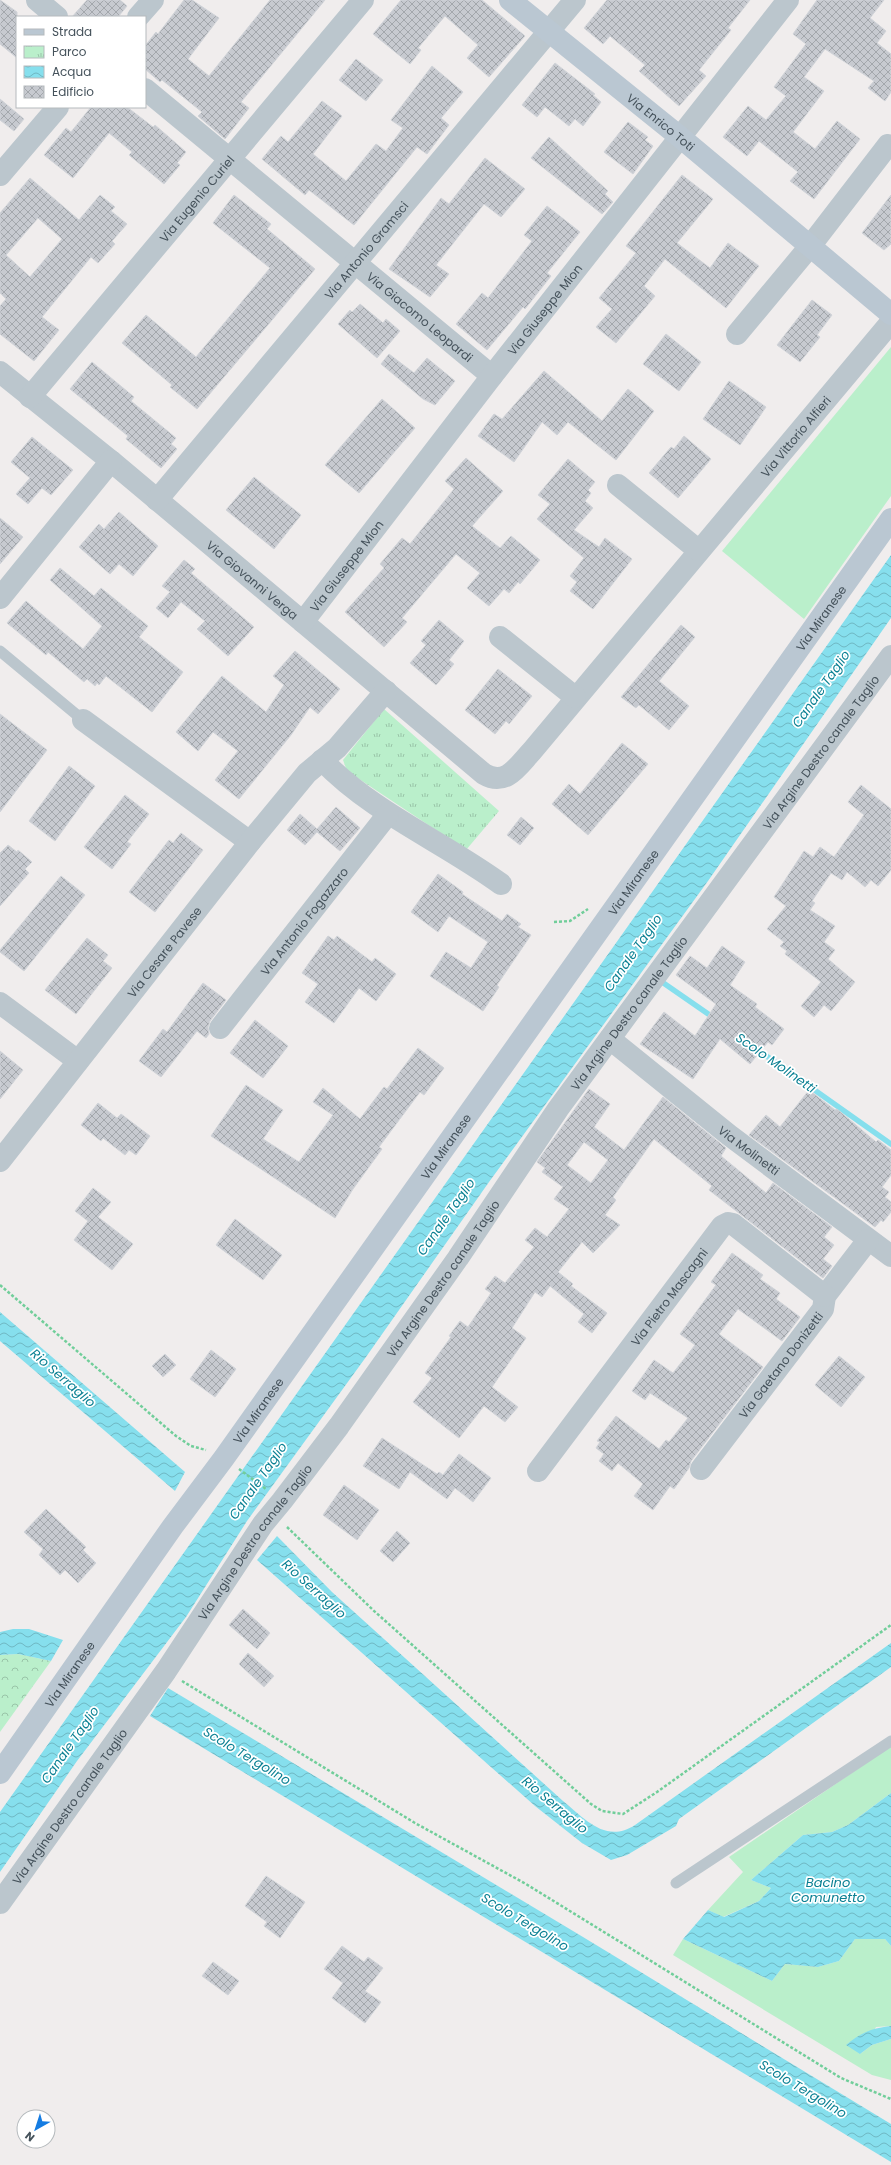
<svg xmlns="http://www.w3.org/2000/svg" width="891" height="2165" viewBox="0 0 891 2165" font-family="Poppins,sans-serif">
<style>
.grass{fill:#baefcb}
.forest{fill:url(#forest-crowns)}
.park{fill:url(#park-tufts)}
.water{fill:url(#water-waves)}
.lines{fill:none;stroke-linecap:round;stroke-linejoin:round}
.stream{stroke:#86dfed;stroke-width:5.5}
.building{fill:url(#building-cross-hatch);stroke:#d1d4d9;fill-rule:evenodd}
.path{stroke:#71ce9a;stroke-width:2.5;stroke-dasharray:3 2;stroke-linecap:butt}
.lane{stroke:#bbc6cd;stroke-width:11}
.street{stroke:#bbc6cd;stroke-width:22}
.secondary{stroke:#bac7d2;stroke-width:22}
.labels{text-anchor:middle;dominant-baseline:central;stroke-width:3.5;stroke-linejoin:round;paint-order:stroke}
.street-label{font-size:12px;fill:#45525b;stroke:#fff}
.water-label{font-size:13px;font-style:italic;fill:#0a8093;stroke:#fff}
</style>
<defs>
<pattern id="forest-crowns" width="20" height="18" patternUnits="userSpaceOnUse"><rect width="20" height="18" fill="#baefcb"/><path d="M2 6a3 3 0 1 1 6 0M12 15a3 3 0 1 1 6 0" fill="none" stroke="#99c4a8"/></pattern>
<pattern id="park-tufts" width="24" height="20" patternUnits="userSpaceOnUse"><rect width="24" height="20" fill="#baefcb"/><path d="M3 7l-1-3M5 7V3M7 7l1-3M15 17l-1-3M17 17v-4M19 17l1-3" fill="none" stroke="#99c4a8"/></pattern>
<pattern id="water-waves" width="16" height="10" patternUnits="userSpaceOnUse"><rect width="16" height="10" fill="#86dfed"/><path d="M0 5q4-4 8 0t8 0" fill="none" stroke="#6fb7c3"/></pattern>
<pattern id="building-cross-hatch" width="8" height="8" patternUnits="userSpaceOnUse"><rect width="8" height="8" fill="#c7cad0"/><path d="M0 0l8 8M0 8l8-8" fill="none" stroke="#a3a7ac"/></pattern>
</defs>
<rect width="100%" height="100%" fill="#f0eded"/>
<!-- grass -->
<g class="grass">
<path d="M891 347V496L804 619 722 551Z"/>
<path d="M891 1746V1793L848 1825 832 1832 803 1835 751 1880 771 1888 759 1901 723 1917 708 1910 743 1872 729 1857Z"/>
<path d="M683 1939 772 1981 785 1964 818 1967 839 1961 855 1939H885L891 1946V2026L876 2027 860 2054 872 2045 891 2039V2080L872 2075 673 1955Z"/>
</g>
<!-- forest -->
<path class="forest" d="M18 1654 51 1661 0 1732V1655Z"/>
<!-- park -->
<path class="park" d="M384 709 499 811 466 850 347 771 343 760Z"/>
<!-- water -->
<g class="water">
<path d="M891 555V618L708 881 489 1182 366 1357 247 1521 186 1617 77 1761 0 1872V1812Z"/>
<path d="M0 1312 185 1472 175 1491 0 1341Z"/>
<path d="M277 1536 332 1592 563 1801C585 1819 606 1844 635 1825L891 1643V1667L679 1819 676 1826 627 1855 611 1860 582 1843 535 1806 257 1560Z"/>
<path d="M13 1629H29L63 1640 51 1661 18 1654 0 1655V1632Z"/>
<path d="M168 1688 583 1937 891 2124V2162L150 1716Z"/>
<path d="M891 1793V1946L885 1939H855L839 1961 818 1967 785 1964 772 1981 683 1939 708 1910 724 1917 759 1901 771 1888 751 1880 803 1835 832 1832 848 1825Z"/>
<path d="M891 2026V2039L872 2045 860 2054 846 2045C860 2033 872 2028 891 2026Z"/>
</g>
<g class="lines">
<!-- stream -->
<g class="stream">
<path d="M662 982 714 1018"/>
<path d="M755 1048 891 1144"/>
</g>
</g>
<!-- building -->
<g class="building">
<path d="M0 0 17 12V58L0 44Z"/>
<path d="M87 0H120L127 6 118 17H72Z"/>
<path d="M184 0H192L219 18 188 59 209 76 270 0H325L241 102 249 108 225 139 198 116 202 112 162 80 160 82 145 69V46L156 32 158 34Z"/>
<path d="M401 0H482L525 36 489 77 467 58 478 45 445 16 418 48 421 50 410 64 373 34Z"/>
<path d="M607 0H750L728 28 731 30 699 70 706 76 679 106 639 71 645 65 610 36 603 44 584 28Z"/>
<path d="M817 0H884L870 18 886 31 877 43 891 54V92L885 101 868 88 874 81 825 49 804 77 824 91 793 132 815 149 837 121 860 139 814 199 790 181 798 172 759 141 747 156 723 137 748 106 766 120 786 96 774 87 806 44 793 34Z"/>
<path d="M356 59 383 80 366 101 339 80Z"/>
<path d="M555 63 595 94 593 95 601 102 583 126 575 119 569 126 545 107 537 117 522 105Z"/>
<path d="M432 66 463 92 441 118 449 125 427 154 417 147 354 225 309 190 305 195 262 159 281 136 288 142 322 101 342 116 313 154 346 181 376 144 386 151 403 128 391 120Z"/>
<path d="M0 99 24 119 14 131 0 120Z"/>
<path d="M91 107H127L153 127 155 125 186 152 177 163 180 165 164 184 129 155 132 152 109 133 73 178 44 155 66 128 71 132Z"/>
<path d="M628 122 648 137 645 140 653 146 633 174 604 152Z"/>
<path d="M549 137 608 191 605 194 613 202 602 214 531 158Z"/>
<path d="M485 158 525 189 501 217 484 204 436 265 449 274 430 297 389 269 441 198 449 204Z"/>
<path d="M682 175 713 199 677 243 710 268 728 243 759 266 726 308 665 259 644 286 655 296 616 343 596 327 612 309 599 298 636 253 626 246Z"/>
<path d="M30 178 79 220 100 195 115 207 111 211 127 224 112 241 115 244 98 263 91 257 42 317 59 330 34 361 0 334V306L6 299 0 293V213ZM38 218 62 239 30 277 6 255Z"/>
<path d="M234 195 271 224 267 229 315 269 197 409 170 387 172 385 122 343 146 315 196 357 270 268 213 223Z"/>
<path d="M891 195V244L884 250 862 233Z"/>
<path d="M547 206 580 232 547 273 551 276 525 309 523 307 487 350 456 324 482 293 488 298 532 241 524 235Z"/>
<path d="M812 300 832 315 817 335 820 337 800 362 777 345Z"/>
<path d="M360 304 383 323 386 319 400 331 377 358 338 324 350 310 352 312Z"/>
<path d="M666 334 701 362 679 391 643 364Z"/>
<path d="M389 354 414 373 427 358 455 381 435 405 423 399 381 364Z"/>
<path d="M92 362 134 397 131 401 176 438 171 444 177 449 161 468 126 439 128 436 70 389Z"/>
<path d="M544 371 602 421 628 389 654 411 616 460 568 422 557 435 542 422 514 462 478 436 494 414 502 419Z"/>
<path d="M729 381 766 407 740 445 703 419Z"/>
<path d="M382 399 415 428 359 493 325 465Z"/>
<path d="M684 436 711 459 678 498 649 473 671 447 674 449Z"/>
<path d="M32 437 73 470 51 495 42 488 28 504 16 494 30 478 11 462Z"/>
<path d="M466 458 503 491 472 526 500 548 511 536 540 560 520 584 518 582 509 593 504 589 489 606 467 588 480 573 456 554 402 618 407 622 384 647 345 612 384 568 380 564 402 538 410 544 454 489 445 481Z"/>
<path d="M568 459 595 482 588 490 591 493 585 501 593 508 574 530 599 547 605 538 632 559 593 609 570 591 577 582 570 576 584 558 537 519 550 504 538 495Z"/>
<path d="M254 477 301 515 274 549 226 510Z"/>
<path d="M119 512 158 546 133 576 119 564 110 574 79 547 99 524 104 529Z"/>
<path d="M0 518 23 537 0 564Z"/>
<path d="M184 560 195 569 191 573 254 627 228 656 197 629 205 621 181 602 168 618 156 608 170 592 162 586Z"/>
<path d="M60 568 94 596 101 588 148 626 139 637 183 672 152 712 106 676 99 685 97 683 95 686 87 679 84 682 48 652 46 655 7 623 26 601 83 649 102 626 50 580Z"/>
<path d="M439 620 464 641 449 660 454 664 436 685 410 663 426 645 421 641Z"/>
<path d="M681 625 695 637 659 681 689 706 669 730 639 705 636 708 621 697Z"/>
<path d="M295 651 340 689 318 714 310 707 291 735 239 799 215 780 238 751 213 732 198 751 176 732 222 676 266 712 284 685 273 676Z"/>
<path d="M498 669 532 696 509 724 506 721 495 734 465 710Z"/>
<path d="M0 714 47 750 0 812Z"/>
<path d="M622 743 648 764 588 835 552 804 569 784 580 794Z"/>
<path d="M69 766 95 786 55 841 29 821Z"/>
<path d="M861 785 891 809V870L878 886 871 880 865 887 847 872 842 880 831 873 812 901 815 903 810 910 835 926 824 942 835 950 828 959 855 982 831 1011 824 1005 814 1017 801 1006 821 982 785 954 787 951 780 946 784 942 767 929 786 906 774 897 804 851 813 857 820 847 834 857 864 815 848 802Z"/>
<path d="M125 795 149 814 127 842 131 844 112 869 84 847Z"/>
<path d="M336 807 360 828 340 851 317 832 305 845 287 830 300 814 317 829Z"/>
<path d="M521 817 534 828 520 845 507 835Z"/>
<path d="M181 833 203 850 155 912 129 892 169 840 173 843Z"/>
<path d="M8 845 17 852 18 850 32 862 25 869 29 873 0 906V853Z"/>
<path d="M438 874 463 892 462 894 502 921 507 914 521 924 518 927 531 935 497 985 499 987 483 1011 430 976 446 952 471 968 488 942 449 916 438 932 411 912Z"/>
<path d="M61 876 85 895 24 971 0 952V950Z"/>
<path d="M328 936 334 940 337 936 372 962 375 958 396 974 376 1001 359 988 334 1023 305 1002 318 984 302 973Z"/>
<path d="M87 938 108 955 103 961 112 968 76 1014 45 990Z"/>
<path d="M722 946 745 962 730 985 757 1004 755 1007 784 1029 772 1045 768 1042 750 1064 720 1039 693 1079 640 1044 664 1012 695 1036 716 1004 676 975 690 956 707 968Z"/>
<path d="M203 983 226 1000 210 1021 208 1027 209 1034 206 1038 197 1031 161 1077 139 1061 163 1029 167 1032Z"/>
<path d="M255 1020 288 1046 263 1078 230 1053Z"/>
<path d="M418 1048 444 1068 424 1095 420 1092 379 1147 382 1149 353 1189 335 1218 211 1136 246 1085 283 1110 263 1139 299 1162 333 1115 313 1102 323 1088 360 1119 384 1087 387 1089Z"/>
<path d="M0 1051 23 1070 0 1099Z"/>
<path d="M589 1089 610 1104 594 1127 624 1150 663 1097 726 1148 721 1156 766 1193 773 1183 832 1227 824 1237 834 1245 823 1259 832 1266 823 1278 709 1190 712 1186 654 1139 613 1197 616 1200 605 1215 620 1225 593 1253 582 1242 558 1272 573 1284 571 1286 607 1313 592 1333 578 1322 584 1314 550 1286 542 1297 535 1292 512 1328 526 1338 492 1387 518 1407 505 1422 484 1406 459 1438 413 1402 432 1378 425 1373 451 1337 449 1336 460 1321 468 1327 491 1293 485 1289 495 1276 505 1283 534 1247 525 1240 535 1228 547 1237 569 1209 554 1199 563 1187 542 1172 545 1168 537 1162ZM584 1142 608 1160 591 1183 567 1165Z"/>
<path d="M809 1090 835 1110 837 1109 876 1142 878 1140 891 1150V1175L882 1187 889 1192 885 1197 891 1202V1212L883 1222 881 1220 875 1227 749 1135 766 1115 780 1127Z"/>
<path d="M98 1103 117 1118 121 1114 150 1136 136 1155 129 1150 125 1155 103 1138 101 1141 81 1125Z"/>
<path d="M93 1188 111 1202 98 1217 133 1244 112 1270 74 1240 88 1221 75 1211Z"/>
<path d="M235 1219 282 1255 263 1280 216 1245Z"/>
<path d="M732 1253 763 1275 760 1279 780 1293 776 1299 800 1317 782 1341 738 1309 719 1334 763 1367 691 1461 689 1468 674 1489 670 1486 653 1510 634 1496 643 1484 618 1463 612 1471 599 1461 604 1454 596 1448 600 1442 597 1441 616 1416 659 1449 666 1440 669 1442 688 1418 650 1393 645 1400 632 1391 654 1360 673 1373 695 1345 680 1334 716 1285 711 1282Z"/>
<path d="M211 1350 236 1369 215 1397 190 1379Z"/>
<path d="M165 1354 176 1365 163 1377 152 1366Z"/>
<path d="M839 1356 865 1377 841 1407 815 1385Z"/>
<path d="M382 1438 437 1474 439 1472 443 1475 459 1454 491 1478 473 1502 455 1488 447 1499 410 1472 399 1489 363 1466Z"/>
<path d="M344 1485 379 1510 357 1540 323 1515Z"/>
<path d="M46 1509 86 1547 83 1550 96 1563 78 1583 65 1570 60 1575 39 1555 43 1549 24 1532Z"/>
<path d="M397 1531 410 1543 393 1562 380 1551Z"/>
<path d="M243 1609 270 1633 257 1649 229 1625Z"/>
<path d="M248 1653 274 1676 264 1687 239 1664Z"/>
<path d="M266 1876 305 1902 280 1938 264 1926 267 1922 245 1906Z"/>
<path d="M342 1946 364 1962 368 1957 383 1968 365 1991 381 2002 365 2023 332 1998 343 1983 324 1969Z"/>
<path d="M213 1962 239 1981 228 1995 202 1976Z"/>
</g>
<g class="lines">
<!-- path -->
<g class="path">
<path d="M554 922 570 921 588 909"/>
<path d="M0 1285 176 1436 191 1446 206 1450"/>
<path d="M239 1469 266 1489"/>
<path d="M287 1527 373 1610 591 1804 602 1811 623 1814 657 1792 891 1625"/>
<path d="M182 1681 415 1823 526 1884 841 2078 891 2099"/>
</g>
<!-- lane -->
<g class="lane">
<path d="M0 651 83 720"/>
<path d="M676 1883 891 1741"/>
</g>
<!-- street -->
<g class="street">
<path d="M37 0 57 17"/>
<path d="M138 17 153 0"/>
<path id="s1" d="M145 89 492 376"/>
<path d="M0 175 58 107"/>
<path d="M737 334 811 245 888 145"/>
<path id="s2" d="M0 372 111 461 484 774C506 787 518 766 532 751L891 322"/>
<path id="s3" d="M30 397 363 0"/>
<path d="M618 485 698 550"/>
<path id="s4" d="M157 500 575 0"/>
<path d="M0 598 111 461"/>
<path id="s5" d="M303 622 492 376 788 0"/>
<path d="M500 637 575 697"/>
<path d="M83 720 250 842"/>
<path d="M322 760C373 813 442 841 501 884"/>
<path d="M0 1003 78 1061"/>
<path id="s6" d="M220 1028 388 814"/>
<path id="s7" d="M610 1039 729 1135 891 1256"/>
<path id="s8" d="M0 1161 250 842 307 773 337 748 386 691"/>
<path id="s9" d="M701 1469 823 1309 825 1296 868 1240"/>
<path id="s10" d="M538 1471 722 1226 728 1223 733 1224 825 1296"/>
<path id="s11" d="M0 1903 166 1671 263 1524 282 1501 339 1426 458 1258 558 1109 891 656"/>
</g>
<!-- secondary -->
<g class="secondary">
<path id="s12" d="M510 0 680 137 891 314"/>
<path id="s13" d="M0 1773 173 1526 224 1458 891 519"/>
</g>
</g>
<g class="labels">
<!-- street labels -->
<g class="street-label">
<text stroke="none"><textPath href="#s12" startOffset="194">Via Enrico Toti</textPath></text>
<text stroke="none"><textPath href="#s3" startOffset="259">Via Eugenio Curiel</textPath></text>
<text stroke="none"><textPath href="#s4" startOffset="326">Via Antonio Gramsci</textPath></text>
<text stroke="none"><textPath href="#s5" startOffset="395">Via Giuseppe Mion</textPath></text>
<text stroke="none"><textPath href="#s1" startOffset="357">Via Giacomo Leopardi</textPath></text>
<text stroke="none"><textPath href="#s2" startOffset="1099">Via Vittorio Alfieri</textPath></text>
<text stroke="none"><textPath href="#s5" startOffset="71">Via Giuseppe Mion</textPath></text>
<text stroke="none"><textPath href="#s2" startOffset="327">Via Giovanni Verga</textPath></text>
<text stroke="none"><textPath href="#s13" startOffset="1417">Via Miranese</textPath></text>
<text stroke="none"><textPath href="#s11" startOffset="1414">Via Argine Destro canale Taglio</textPath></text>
<text stroke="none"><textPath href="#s13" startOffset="1093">Via Miranese</textPath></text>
<text stroke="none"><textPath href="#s6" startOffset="136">Via Antonio Fogazzaro</textPath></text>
<text stroke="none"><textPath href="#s8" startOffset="266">Via Cesare Pavese</textPath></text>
<text stroke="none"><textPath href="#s11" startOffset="1090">Via Argine Destro canale Taglio</textPath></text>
<text stroke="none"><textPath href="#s13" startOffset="769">Via Miranese</textPath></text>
<text stroke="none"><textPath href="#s7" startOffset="178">Via Molinetti</textPath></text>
<text stroke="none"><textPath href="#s11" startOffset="766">Via Argine Destro canale Taglio</textPath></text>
<text stroke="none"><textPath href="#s10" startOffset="218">Via Pietro Mascagni</textPath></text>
<text stroke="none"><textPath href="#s9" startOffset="131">Via Gaetano Donizetti</textPath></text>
<text stroke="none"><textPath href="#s13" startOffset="445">Via Miranese</textPath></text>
<text stroke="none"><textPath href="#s11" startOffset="442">Via Argine Destro canale Taglio</textPath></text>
<text stroke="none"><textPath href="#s13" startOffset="121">Via Miranese</textPath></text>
<text stroke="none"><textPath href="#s11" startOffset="119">Via Argine Destro canale Taglio</textPath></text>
</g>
<!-- water labels -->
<g class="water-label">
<text transform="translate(821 689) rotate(-55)">Canale Taglio</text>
<text transform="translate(633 953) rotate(-55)">Canale Taglio</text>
<text transform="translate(776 1063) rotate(35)">Scolo Molinetti</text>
<text transform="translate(446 1217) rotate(-55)">Canale Taglio</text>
<text transform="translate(63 1378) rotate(41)">Rio Serraglio</text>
<text transform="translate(258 1481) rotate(-55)">Canale Taglio</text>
<text transform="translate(314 1589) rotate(42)">Rio Serraglio</text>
<text transform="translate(70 1745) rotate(-55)">Canale Taglio</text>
<text transform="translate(247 1756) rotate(31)">Scolo Tergolino</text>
<text transform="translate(555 1805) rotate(40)">Rio Serraglio</text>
<text x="828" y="1882">Bacino<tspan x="828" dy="15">Comunetto</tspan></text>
<text transform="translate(525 1922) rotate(31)">Scolo Tergolino</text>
<text transform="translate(803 2089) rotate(31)">Scolo Tergolino</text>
</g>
</g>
<!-- legend -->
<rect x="16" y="16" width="130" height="92" fill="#ffffff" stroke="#b5babd"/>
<rect x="24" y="29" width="20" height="6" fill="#bac7d2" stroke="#b5babd"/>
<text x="52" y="36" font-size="12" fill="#45525b">Strada</text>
<rect x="24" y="46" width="20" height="12" fill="url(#park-tufts)" stroke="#b5babd"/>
<text x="52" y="56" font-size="12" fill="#45525b">Parco</text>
<rect x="24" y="66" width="20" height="12" fill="url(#water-waves)" stroke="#b5babd"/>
<text x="52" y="76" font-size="12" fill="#45525b">Acqua</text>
<rect x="24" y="86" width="20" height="12" fill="url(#building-cross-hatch)" stroke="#b5babd"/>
<text x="52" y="96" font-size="12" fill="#45525b">Edificio</text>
<!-- north arrow -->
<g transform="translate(36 2129) rotate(219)"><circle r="19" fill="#ffffff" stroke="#b5babd"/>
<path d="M0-3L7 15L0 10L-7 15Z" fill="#157ce2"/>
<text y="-6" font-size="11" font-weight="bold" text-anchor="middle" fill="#45525b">N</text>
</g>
</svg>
